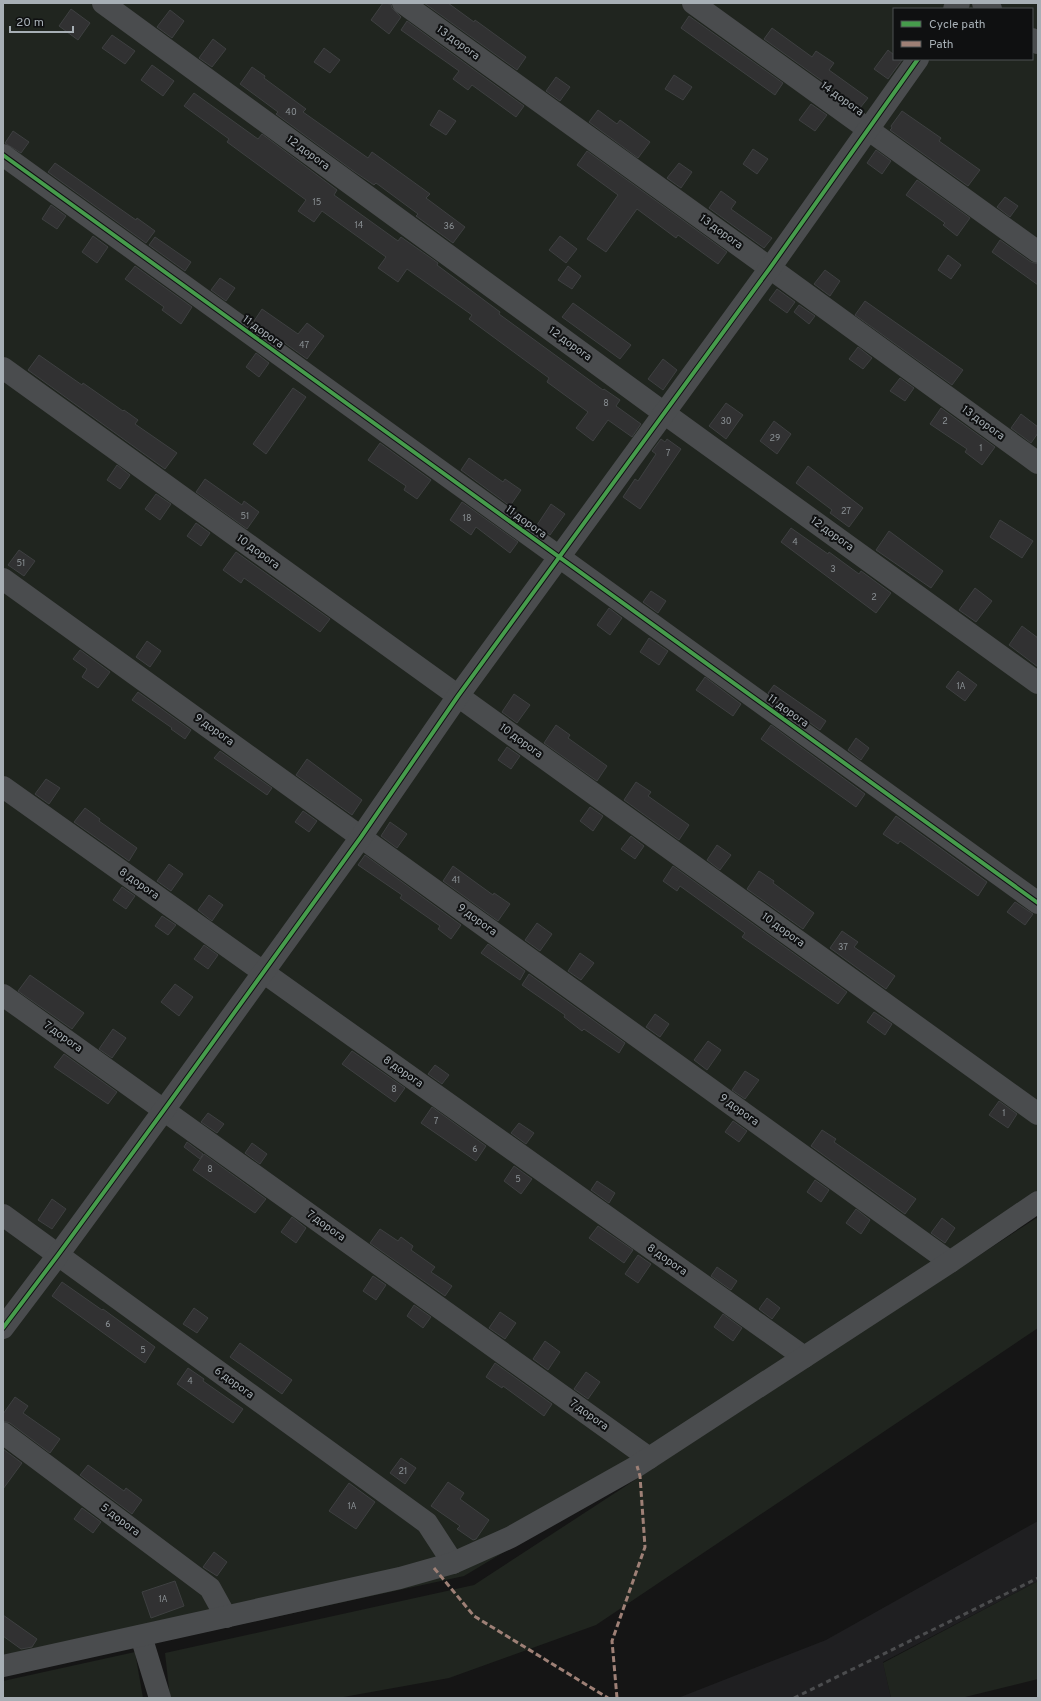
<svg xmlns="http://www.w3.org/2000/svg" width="1041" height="1701" viewBox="0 0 1041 1701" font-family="Overpass,sans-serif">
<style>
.built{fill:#1f1f21}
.green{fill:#20251f;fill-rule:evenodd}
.building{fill:#313132;stroke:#3e4041}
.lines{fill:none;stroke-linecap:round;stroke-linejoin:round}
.minor{stroke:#4a4c4e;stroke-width:22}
.rail{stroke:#4b4c4e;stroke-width:3;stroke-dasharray:5 4;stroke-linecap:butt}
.quiet{stroke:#9e8076;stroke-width:3;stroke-dasharray:6 3;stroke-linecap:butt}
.cycleway-casing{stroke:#0f1011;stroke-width:6}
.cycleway{stroke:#469c4c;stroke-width:4}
.labels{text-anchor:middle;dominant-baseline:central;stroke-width:4;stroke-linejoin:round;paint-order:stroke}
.number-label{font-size:9px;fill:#8a9094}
.street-label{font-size:11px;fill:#a7afb5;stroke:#0f1011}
</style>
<rect width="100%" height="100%" fill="#151515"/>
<!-- built -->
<path class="built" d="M1038 1521V1581L883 1662 891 1698H678L826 1640Z"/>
<!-- green -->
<g class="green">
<path d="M3 3H1038V1209L637 1473 464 1576 3 1676ZM894 9H1032V59H894Z"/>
<path d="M1038 1217V1328L596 1625 449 1678 338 1698H170L165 1653 474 1585Z"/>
<path d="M1038 1581V1679L961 1698H891L883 1663Z"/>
<path d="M135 1652 143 1698H3V1681Z"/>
</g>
<!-- building -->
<g class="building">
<path d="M383 3 391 4 392 8 401 17 389 34 371 20Z"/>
<path d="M424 3H448L474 22 475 20 526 57 517 70Z"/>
<path d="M71 9 90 23 78 40 59 26Z"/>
<path d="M170 10 184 21 172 38 157 27Z"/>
<path d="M689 16 783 83 775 95 681 28Z"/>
<path d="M407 21 524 106 516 117 472 85 468 90 453 79 459 71 401 30Z"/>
<path d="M772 28 812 57 816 51 834 63 829 70 868 98 860 108 764 39Z"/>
<path d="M112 35 135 51 125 64 102 48Z"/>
<path d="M213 39 226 49 212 67 199 58Z"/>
<path d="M324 48 340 60 330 73 314 62Z"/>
<path d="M888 50 894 55V59L902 60 888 79 874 69Z"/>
<path d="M152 65 174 81 163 96 141 80Z"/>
<path d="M252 67 265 76 264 78 306 109 303 112 368 158 372 152 430 194 426 198 465 227 453 243 416 216 418 214 376 183 374 185 352 170 276 114 278 112 240 84Z"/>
<path d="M674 75 692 87 683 100 665 89Z"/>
<path d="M556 77 570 87 560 101 546 91Z"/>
<path d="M194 93 258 139 262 134 337 190 334 195 398 241 401 237 438 263 437 265 500 312 499 314 603 390 604 389 620 400 616 406 641 424 632 437 608 420 593 441 576 428 588 412 547 382 549 378 469 319 472 315 407 269 398 282 378 268 386 257 322 211 314 222 298 211 306 200 227 142 229 139 184 106Z"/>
<path d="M811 104 827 115 815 131 799 120Z"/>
<path d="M439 110 456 121 446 135 430 125Z"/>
<path d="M598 110 617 124 620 120 650 142 638 158 589 122Z"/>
<path d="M902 111 941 138 939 141 980 170 968 186 890 130 892 128 891 126Z"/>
<path d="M13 131 29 142 21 153 5 143Z"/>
<path d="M753 149 768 159 757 174 743 164Z"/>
<path d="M876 150 891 161 882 174 867 163Z"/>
<path d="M587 151 727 252 718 264 678 235 676 238 637 209 606 252 587 239 618 195 577 165Z"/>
<path d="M55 163 136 220 137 218 155 231 146 243 48 172Z"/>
<path d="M679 163 692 172 681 188 667 178Z"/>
<path d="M917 180 970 218 957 236 943 225 945 223 906 195Z"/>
<path d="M721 191 736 202 731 209 772 238 764 248 709 208Z"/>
<path d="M1005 197 1018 206 1010 217 997 207Z"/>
<path d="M51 205 66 216 57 229 42 219Z"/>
<path d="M93 236 108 247 97 263 82 252Z"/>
<path d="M560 236 577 249 566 263 549 250Z"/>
<path d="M155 237 191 262 185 271 149 245Z"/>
<path d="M1000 240 1031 262 1038 264V285L992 252Z"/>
<path d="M948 255 961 265 951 279 938 270Z"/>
<path d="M135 266 192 307 181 324 162 310 164 307 125 279Z"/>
<path d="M568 266 581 276 572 289 558 280Z"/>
<path d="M825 270 840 281 830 296 814 284Z"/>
<path d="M220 278 235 288 226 301 211 290Z"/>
<path d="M777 289 795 302 787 313 769 300Z"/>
<path d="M865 301 963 370 952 385 855 315Z"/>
<path d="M573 303 631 345 620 359 562 317Z"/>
<path d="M799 305 815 316 809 324 794 312Z"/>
<path d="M262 309 298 334 307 323 324 336 307 359 254 321Z"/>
<path d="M858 347 872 358 863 369 849 359Z"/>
<path d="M256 353 269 363 259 377 246 367Z"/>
<path d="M39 355 82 385 83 383 123 411 124 410 138 420 135 424 177 453 165 469 28 370Z"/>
<path d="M663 359 677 370 663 390 648 379Z"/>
<path d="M900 378 914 388 905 401 890 391Z"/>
<path d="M293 388 306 397 266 454 253 444Z"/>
<path d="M726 403 743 415 726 439 709 426Z"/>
<path d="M941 408 995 447 982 465 965 452 967 449 930 424Z"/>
<path d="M1021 414 1038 427V433L1031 443 1011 428Z"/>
<path d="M774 421 791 434 777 454 760 441Z"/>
<path d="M661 439 665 442 667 439 681 449 640 509 623 497 635 479 638 481 656 454 652 451Z"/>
<path d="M380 443 431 480 417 499 404 490 406 486 368 460Z"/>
<path d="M469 458 503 482 505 479 521 490 510 506 461 470Z"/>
<path d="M117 465 130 475 120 489 107 480Z"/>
<path d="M808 466 863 508 849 527 830 513 832 510 796 483Z"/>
<path d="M205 479 242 505 244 501 259 512 247 529 196 492Z"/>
<path d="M156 494 171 504 160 520 145 509Z"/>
<path d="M462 502 518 542 510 553 476 527 471 535 450 520Z"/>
<path d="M551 504 565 514 550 535 537 525Z"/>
<path d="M1000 520 1033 541 1022 558 990 537Z"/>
<path d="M196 523 210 533 201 546 187 536Z"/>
<path d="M791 528 828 554 829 552 859 574 861 571 891 593 876 613 781 542Z"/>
<path d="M889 531 943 571 931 588 876 550Z"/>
<path d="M19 550 35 561 24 576 8 565Z"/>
<path d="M236 552 330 619 320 632 244 578 241 583 223 570Z"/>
<path d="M975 588 992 601 976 622 959 610Z"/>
<path d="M651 591 666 601 658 613 643 602Z"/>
<path d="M609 608 622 618 610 635 597 625Z"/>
<path d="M1022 626 1038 638V667L1009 645Z"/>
<path d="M649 638 668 651 659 665 640 652Z"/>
<path d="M147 641 161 651 150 667 136 657Z"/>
<path d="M80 650 110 672 98 688 82 677 87 669 73 659Z"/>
<path d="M958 671 977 685 965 701 946 687Z"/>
<path d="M705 677 741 704 733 716 696 690Z"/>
<path d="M774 685 826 721 820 730 768 693Z"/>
<path d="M138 692 191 730 185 739 171 729 172 728 132 700Z"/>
<path d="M514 694 530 705 517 723 502 712Z"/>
<path d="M556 725 570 735 568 738 607 766 597 781 544 743Z"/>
<path d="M771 725 865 794 856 807 761 739Z"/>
<path d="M856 738 869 748 861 760 848 750Z"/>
<path d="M507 747 520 756 511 769 498 760Z"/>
<path d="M220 751 272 788 267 795 214 758Z"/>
<path d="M307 759 362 800 352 815 296 775Z"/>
<path d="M46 779 60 788 49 804 35 794Z"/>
<path d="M636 782 651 792 648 796 689 825 679 840 624 800Z"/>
<path d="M590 807 603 816 593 831 580 821Z"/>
<path d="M85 808 100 819 99 821 137 848 129 861 74 822Z"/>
<path d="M303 811 317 821 309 832 295 822Z"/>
<path d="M896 816 987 882 978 896 900 841 898 844 883 834Z"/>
<path d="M390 822 407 834 397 848 381 836Z"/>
<path d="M631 836 644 846 635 859 621 849Z"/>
<path d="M717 845 731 855 720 870 707 860Z"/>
<path d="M365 855 461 925 451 939 438 929 440 926 400 898 402 895 358 865Z"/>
<path d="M169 864 183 874 171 891 157 881Z"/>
<path d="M453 866 493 895 494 893 510 904 498 921 443 881Z"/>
<path d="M673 866 847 992 838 1004 742 937 745 933 680 886 677 891 663 881Z"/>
<path d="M759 871 774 881 773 883 814 913 803 929 747 889Z"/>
<path d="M122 887 135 896 126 909 113 900Z"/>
<path d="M209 895 223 905 212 921 198 910Z"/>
<path d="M1015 902 1033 914 1025 925 1007 912Z"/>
<path d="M162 916 176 925 168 935 155 926Z"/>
<path d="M537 923 552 934 540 951 525 940Z"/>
<path d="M842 931 858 942 854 947 895 976 886 989 830 948Z"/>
<path d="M488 944 525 971 520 980 481 953Z"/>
<path d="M204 945 218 955 208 969 194 959Z"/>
<path d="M580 953 594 963 581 980 568 971Z"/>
<path d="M529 974 625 1043 619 1053 584 1029 582 1031 564 1017 565 1015 522 985Z"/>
<path d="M30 975 84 1013 72 1029 18 991Z"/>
<path d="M175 984 193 997 179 1016 161 1002Z"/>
<path d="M874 1012 892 1024 885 1035 867 1022Z"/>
<path d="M655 1014 669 1024 660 1037 646 1027Z"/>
<path d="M113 1029 126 1038 112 1058 99 1049Z"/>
<path d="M708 1041 721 1050 707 1070 694 1060Z"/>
<path d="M352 1051 405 1088 395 1102 342 1064Z"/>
<path d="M64 1054 117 1092 108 1104 54 1067Z"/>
<path d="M435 1065 449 1075 442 1084 428 1074Z"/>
<path d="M745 1071 759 1080 745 1099 732 1090Z"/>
<path d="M999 1101 1017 1114 1008 1128 989 1115Z"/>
<path d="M432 1107 486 1146 476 1161 421 1123Z"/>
<path d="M208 1113 224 1124 217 1133 201 1122Z"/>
<path d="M733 1121 747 1131 739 1142 725 1132Z"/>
<path d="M519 1123 534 1133 526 1144 511 1133Z"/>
<path d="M822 1130 836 1139 834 1142 916 1199 905 1214 811 1146Z"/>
<path d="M187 1142 203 1154 200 1159 184 1147Z"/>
<path d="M252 1143 267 1154 260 1164 245 1153Z"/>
<path d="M204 1154 266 1199 255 1213 193 1170Z"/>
<path d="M514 1166 532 1179 521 1194 504 1181Z"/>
<path d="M815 1180 829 1190 821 1202 807 1192Z"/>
<path d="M597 1181 615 1193 609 1203 591 1190Z"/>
<path d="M52 1199 66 1209 52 1229 38 1220Z"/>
<path d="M856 1209 870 1220 861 1234 846 1223Z"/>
<path d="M292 1217 306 1228 296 1243 281 1232Z"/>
<path d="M942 1218 955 1228 945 1243 931 1233Z"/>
<path d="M598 1226 633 1250 624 1263 589 1238Z"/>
<path d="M380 1229 398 1241 401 1237 413 1246 411 1250 435 1267 431 1272 452 1286 445 1296 370 1243Z"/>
<path d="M638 1255 651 1264 638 1283 625 1274Z"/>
<path d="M717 1267 737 1281 731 1290 711 1276Z"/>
<path d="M373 1276 386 1285 376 1300 363 1291Z"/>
<path d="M62 1282 102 1310 103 1309 155 1347 145 1363 52 1296Z"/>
<path d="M767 1298 780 1308 772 1319 759 1309Z"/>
<path d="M414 1305 431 1317 423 1328 407 1316Z"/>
<path d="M194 1308 208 1318 197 1333 183 1324Z"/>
<path d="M500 1312 516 1323 505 1339 489 1328Z"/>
<path d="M723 1314 742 1328 733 1341 714 1327Z"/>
<path d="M545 1341 560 1352 548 1370 533 1359Z"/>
<path d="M240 1343 292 1380 282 1394 230 1357Z"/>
<path d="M495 1363 552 1404 544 1416 503 1386 502 1388 486 1377Z"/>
<path d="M188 1368 204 1379 203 1381 243 1409 233 1423 177 1384Z"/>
<path d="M586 1372 600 1382 588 1399 574 1389Z"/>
<path d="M15 1397 28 1406 23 1413 60 1439 50 1453 10 1423 3 1421V1414Z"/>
<path d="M3 1449 22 1463 3 1489Z"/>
<path d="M401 1458 416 1468 405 1484 390 1473Z"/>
<path d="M88 1465 124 1491 126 1488 142 1500 132 1514 80 1475Z"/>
<path d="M448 1482 464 1493 460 1499 489 1520 476 1539 473 1540 457 1529 460 1526 431 1506Z"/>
<path d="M349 1483 375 1502 356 1529 329 1511Z"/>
<path d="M82 1508 101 1522 93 1533 74 1519Z"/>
<path d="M214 1552 227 1562 217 1576 203 1567Z"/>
<path d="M175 1581 184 1606 151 1618 142 1592Z"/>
<path d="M3 1615 37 1639 32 1647 21 1649 3 1636Z"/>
</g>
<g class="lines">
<!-- minor -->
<g class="minor">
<path d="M103 3 664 413 1038 683"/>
<path d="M403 3 770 268 1038 463"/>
<path d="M693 3 1038 252"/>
<path d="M983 3 991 9"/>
<path d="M954 9 959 3"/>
<path d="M1032 39 1038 43"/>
<path d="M3 155 1038 903"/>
<path d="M3 368 1038 1114"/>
<path d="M3 579 950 1262"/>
<path d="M3 787 804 1357"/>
<path d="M3 995 649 1458"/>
<path d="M3 1215 427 1523 453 1563"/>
<path d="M3 1328 58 1255 164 1110 361 837 458 696 770 268 918 59"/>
<path d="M3 1433 210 1588 226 1617"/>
<path d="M141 1636 160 1698"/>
<path d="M3 1666 400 1578 453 1563 511 1537 637 1466 950 1262 1038 1202"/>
</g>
<!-- rail -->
<path class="rail" d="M794 1698 1038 1578"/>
<!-- quiet -->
<g class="quiet">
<path d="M434 1568 474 1616 608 1698"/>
<path d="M617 1698 612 1641 645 1547 640 1476 637 1466"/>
</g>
<!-- cycleway casing -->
<g class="cycleway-casing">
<g id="cycleway">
<path d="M3 155 1038 903"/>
<path d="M3 1328 58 1255 164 1110 361 837 458 696 770 268 918 59"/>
</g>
</g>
<!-- cycleway -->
<use href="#cycleway" class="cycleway"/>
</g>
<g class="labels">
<!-- number labels -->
<g class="number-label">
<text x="291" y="112">40</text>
<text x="317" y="202">15</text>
<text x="359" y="225">14</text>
<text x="449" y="226">36</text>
<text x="304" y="345">47</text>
<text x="606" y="403">8</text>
<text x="726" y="421">30</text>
<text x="945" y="421">2</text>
<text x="775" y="438">29</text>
<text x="981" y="448">1</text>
<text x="668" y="453">7</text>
<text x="846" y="511">27</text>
<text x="245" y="516">51</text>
<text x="467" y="518">18</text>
<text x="795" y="542">4</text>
<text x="21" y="563">51</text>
<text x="833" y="569">3</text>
<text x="874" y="597">2</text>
<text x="961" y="686">1А</text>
<text x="456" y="880">41</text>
<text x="843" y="947">37</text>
<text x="394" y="1089">8</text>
<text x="1004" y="1113">1</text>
<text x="436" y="1121">7</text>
<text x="475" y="1149">6</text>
<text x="210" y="1169">8</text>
<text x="518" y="1179">5</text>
<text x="108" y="1324">6</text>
<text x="143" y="1350">5</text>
<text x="190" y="1381">4</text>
<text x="403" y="1471">21</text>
<text x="352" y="1506">1А</text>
<text x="163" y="1599">1А</text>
</g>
<!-- street labels -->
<g class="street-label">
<text transform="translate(458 43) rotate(36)">13 дорога</text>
<text transform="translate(842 99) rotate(36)">14 дорога</text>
<text transform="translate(308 153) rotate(36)">12 дорога</text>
<text transform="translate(721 232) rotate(36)">13 дорога</text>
<text transform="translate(263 332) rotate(36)">11 дорога</text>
<text transform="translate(570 344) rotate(36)">12 дорога</text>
<text transform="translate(983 423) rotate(36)">13 дорога</text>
<text transform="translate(526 522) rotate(36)">11 дорога</text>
<text transform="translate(832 534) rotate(36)">12 дорога</text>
<text transform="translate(258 552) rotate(36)">10 дорога</text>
<text transform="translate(788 711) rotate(36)">11 дорога</text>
<text transform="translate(214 730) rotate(36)">9 дорога</text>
<text transform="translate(521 741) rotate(36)">10 дорога</text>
<text transform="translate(139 884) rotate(35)">8 дорога</text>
<text transform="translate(477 920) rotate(36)">9 дорога</text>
<text transform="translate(783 930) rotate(36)">10 дорога</text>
<text transform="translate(63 1037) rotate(36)">7 дорога</text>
<text transform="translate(403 1072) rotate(35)">8 дорога</text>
<text transform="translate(739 1110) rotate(36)">9 дорога</text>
<text transform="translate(326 1226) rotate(36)">7 дорога</text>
<text transform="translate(667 1260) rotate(35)">8 дорога</text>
<text transform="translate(234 1383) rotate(36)">6 дорога</text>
<text transform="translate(589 1415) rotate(36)">7 дорога</text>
<text transform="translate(120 1520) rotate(37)">5 дорога</text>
</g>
</g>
<!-- border -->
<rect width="1041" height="1701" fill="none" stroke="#a7afb5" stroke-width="8"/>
<!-- legend -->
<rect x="893" y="8" width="140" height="52" fill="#0f1011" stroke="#4c5053"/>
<rect x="901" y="21" width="20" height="6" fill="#469c4c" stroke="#4c5053"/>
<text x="929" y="28" font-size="12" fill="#a7afb5">Cycle path</text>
<rect x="901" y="41" width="20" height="6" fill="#9e8076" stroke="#4c5053"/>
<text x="929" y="48" font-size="12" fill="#a7afb5">Path</text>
<!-- scale -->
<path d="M10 26v6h63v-6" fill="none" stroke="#a7afb5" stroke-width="2"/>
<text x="16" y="26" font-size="12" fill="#a7afb5" stroke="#0f1011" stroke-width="3" paint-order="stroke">20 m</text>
</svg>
